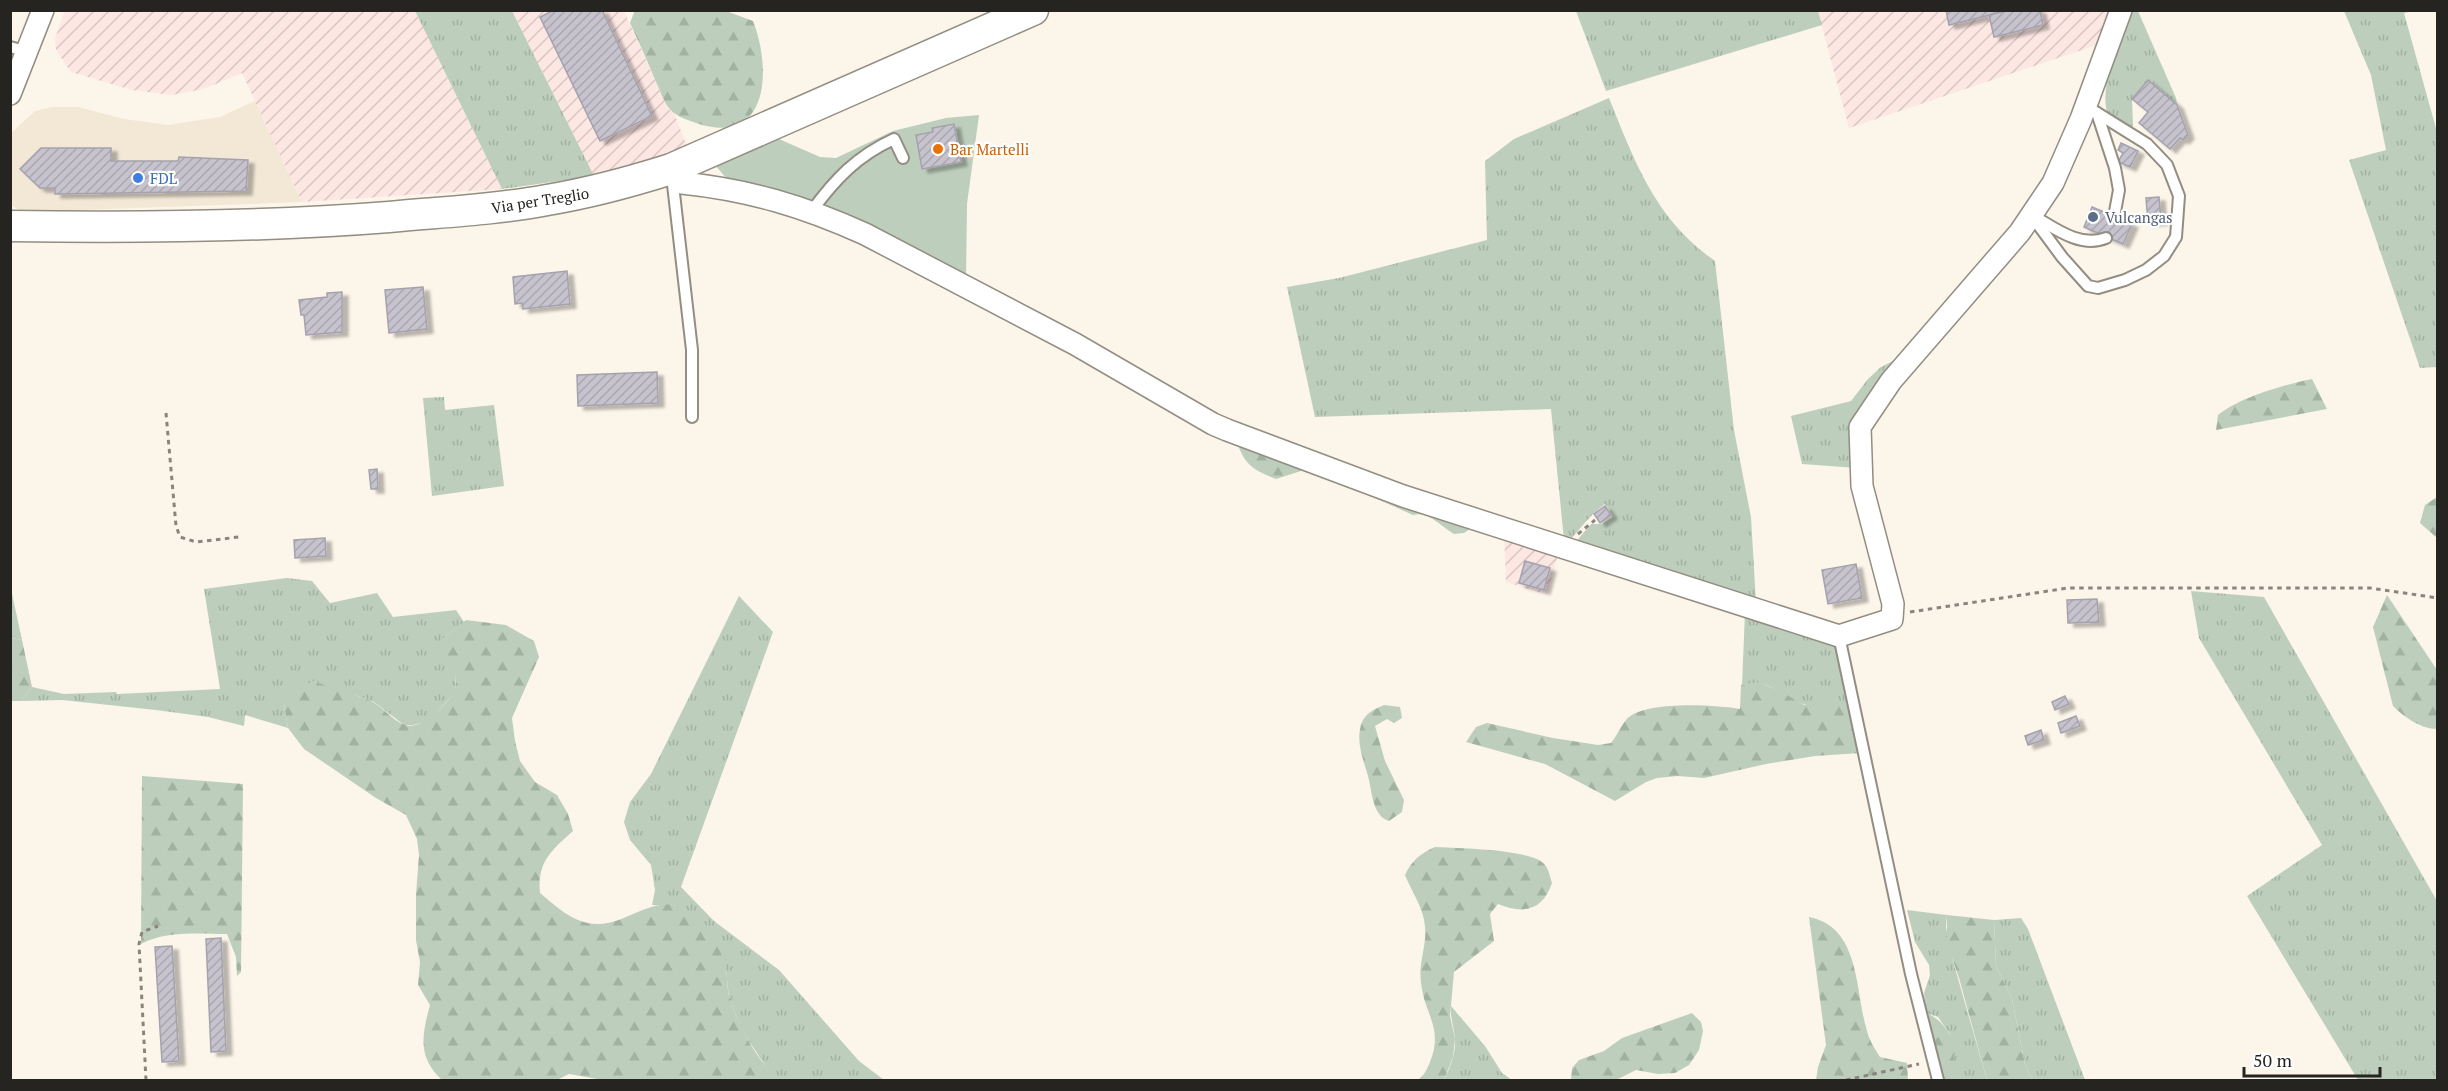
<svg xmlns="http://www.w3.org/2000/svg" width="2448" height="1091" viewBox="0 0 2448 1091" font-family="'PT Serif',serif">
<style>
.built{fill:#f3e8d6}
.industrial{fill:url(#industrial-furrows)}
.grass{fill:url(#grass-tufts)}
.forest{fill:url(#forest-firs)}
.park{fill:#bdcfbc}
.building{fill:url(#building-hatch);stroke:#a5a2ad;stroke-width:1.5;filter:url(#shadow)}
.lines{fill:none;stroke-linecap:round;stroke-linejoin:round}
.lane-casing{stroke:#938d82;stroke-width:14}
.street-casing{stroke:#938d82;stroke-width:24}
.secondary-casing{stroke:#938d82;stroke-width:33}
.path{stroke:#89857e;stroke-width:3;stroke-dasharray:4.5 4.5;stroke-linecap:butt}
.lane{stroke:#fff;stroke-width:10}
.street{stroke:#fff;stroke-width:21}
.secondary{stroke:#fff;stroke-width:30}
.food-dot{fill:#e8710a;stroke:#fff;stroke-width:2}
.shop-dot{fill:#3f7fe0;stroke:#fff;stroke-width:2}
.service-dot{fill:#5c6f8a;stroke:#fff;stroke-width:2}
.labels{text-anchor:middle;dominant-baseline:central;stroke-width:4.5;stroke-linejoin:round;paint-order:stroke}
.food-label{font-size:15px;fill:#c56008;stroke:#fff;text-anchor:start}
.shop-label{font-size:15px;fill:#366cbe;stroke:#fff;text-anchor:start}
.street-label{font-size:15px;fill:#262420;stroke:#fff}
.service-label{font-size:15px;fill:#4e5e75;stroke:#fff;text-anchor:start}
</style>
<defs>
<pattern id="industrial-furrows" width="10" height="10" patternUnits="userSpaceOnUse" patternTransform="scale(1.5)"><rect width="10" height="10" fill="#fce7e3"/><path d="M-1 1l2-2M0 10L10 0M9 11l2-2" fill="none" stroke="#d8c6c2"/></pattern>
<pattern id="grass-tufts" width="24" height="20" patternUnits="userSpaceOnUse" patternTransform="scale(1.5)"><rect width="24" height="20" fill="#bdcfbc"/><path d="M3 7l-1-3M5 7V3M7 7l1-3M15 17l-1-3M17 17v-4M19 17l1-3" fill="none" stroke="#a2b2a1"/></pattern>
<pattern id="forest-firs" width="22" height="20" patternUnits="userSpaceOnUse" patternTransform="scale(1.5)"><rect width="22" height="20" fill="#bdcfbc"/><path d="M5 1l3.5 6h-7zM16 11l3.5 6h-7z" fill="#a2b2a1"/></pattern>
<pattern id="building-hatch" width="6" height="6" patternUnits="userSpaceOnUse" patternTransform="scale(1.5)"><rect width="6" height="6" fill="#c6c2ce"/><path d="M-1 1l2-2M0 6l6-6M5 7l2-2" fill="none" stroke="#aaa7b1"/></pattern>
<filter id="shadow"><feDropShadow dx="6" dy="4" stdDeviation="1.5" flood-color="#0004"/></filter>
</defs>
<rect width="100%" height="100%" fill="#fcf5ea"/>
<!-- built -->
<path class="built" d="M255 101 302 202 23 212 11 205 10 134 35 111 52 107H78L124 119 168 125 220 117Z"/>
<!-- industrial -->
<g class="industrial">
<path d="M65 10 415 11 502 189 302 202 242 73 204 89 172 95 132 90 71 72 56 50 55 39Z"/>
<path d="M512 11H624L668 109 674 113 688 149 594 176Z"/>
<path d="M1818 11H2111L2100 44 1849 128Z"/>
<path d="M1504 532 1559 551 1547 595 1506 582Z"/>
</g>
<!-- grass -->
<g class="grass">
<path d="M415 11H512L594 176 502 189Z"/>
<path d="M1576 11H1818L1822 25 1606 91Z"/>
<path d="M2132 11H2138L2176 98 2177 105 2148 81 2132 99 2133 126 2127 127 2108 117C2098 82 2120 43 2132 11Z"/>
<path d="M2344 11H2413L2404 13 2437 132V367L2420 368 2349 160 2386 150 2371 75Z"/>
<path d="M1609 98C1635 163 1656 220 1715 261L1734 430 1751 517 1756 603 1574 544 1591 524H1602L1613 517 1605 504C1591 514 1581 528 1569 541L1564 540 1551 409 1315 417 1287 287 1339 278 1487 240 1485 161 1514 139Z"/>
<path d="M1899 358 1891 374 1857 468 1802 464 1791 416 1851 401 1868 379 1881 367Z"/>
<path d="M444 397 445 410 494 405 504 486 432 496 423 398Z"/>
<path d="M287 578 312 581 330 603 377 593 393 617 456 610 464 622 442 639 456 675 455 692 429 721 413 725H404L374 702 358 696 335 691 314 681 284 705 288 728 245 715 244 726 208 717 156 710 62 700 21 701 32 687 64 694 116 692 117 694 220 689 204 589Z"/>
<path d="M11 589 22 640 11 638Z"/>
<path d="M2191 591 2264 597 2437 901V1080H2358L2247 896 2322 845 2199 638Z"/>
<path d="M739 596 773 632 681 887 714 921 779 970 859 1061 884 1080H891H779L771 1074 742 1031 729 997 726 971 675 905H652L655 890 651 865 630 840 624 822 630 802 651 774Z"/>
<path d="M1745 612 1834 640 1838 648 1851 706C1837 707 1816 709 1803 704 1776 696 1774 678 1742 685Z"/>
<path d="M1907 910 1947 915 1946 927 1953 961 1987 1080H1942L1950 1034 1938 1017 1926 1013 1924 993 1930 975 1929 965 1915 942Z"/>
<path d="M2021 918 2028 929 2085 1080H2032L2025 1064 2012 999 1996 966 1994 920Z"/>
<path d="M1451 1006 1485 1046 1502 1073 1512 1080H1444C1450 1067 1456 1054 1455 1039 1454 1027 1450 1018 1451 1006Z"/>
</g>
<!-- forest -->
<g class="forest">
<path d="M635 10 726 11 753 21C772 69 769 148 696 123 687 120 673 115 668 107 663 100 660 90 656 82 648 62 639 43 630 23Z"/>
<path d="M2312 379 2327 409 2216 430 2218 415C2240 397 2283 385 2312 379Z"/>
<path d="M1234 434 1476 525 1464 533 1454 534C1440 526 1429 511 1413 515L1302 465 1301 471 1276 479C1248 468 1244 463 1234 434Z"/>
<path d="M2437 497 2438 538H2437L2420 523 2425 505Z"/>
<path d="M2387 595 2437 670V729C2421 729 2404 717 2393 706L2373 627Z"/>
<path d="M466 620 506 625 534 641 539 657 512 718 515 741 520 761 535 782 557 795 568 814 573 831C551 851 537 862 540 893 557 907 575 925 599 924 632 923 658 888 694 914 711 925 723 953 726 972 728 981 727 991 730 999 740 1029 756 1059 779 1080H603L569 1074 557 1080H442C417 1057 422 1035 430 1005L418 985 420 962 416 940V895L419 855 417 839 406 815 376 798 304 749 288 728 284 705 296 689 314 681C333 689 353 693 371 701 383 707 393 721 405 725 422 730 445 706 453 693 456 689 456 681 456 675L435 652 442 639Z"/>
<path d="M11 638 22 640 32 687 21 701H11Z"/>
<path d="M1758 682 1780 691 1804 705 1851 706 1861 753 1815 756 1766 764 1704 778 1678 776 1657 778 1646 782 1615 801 1545 764 1466 742 1476 727 1487 723 1553 738 1598 745 1611 743C1617 736 1620 727 1626 720 1643 700 1716 705 1740 709L1741 685Z"/>
<path d="M1384 705 1400 707 1402 718 1394 723 1387 719 1375 726 1385 761 1404 800 1402 812 1389 821C1372 816 1372 790 1368 776 1363 759 1355 740 1362 722 1367 712 1375 709 1384 705Z"/>
<path d="M142 776 243 784 241 972 237 976 236 957 227 934C200 934 166 930 141 944Z"/>
<path d="M1435 847C1456 848 1534 849 1545 865 1549 870 1550 877 1552 883 1543 910 1524 915 1498 904L1490 914 1494 941 1454 972 1450 1016 1455 1039 1453 1057 1444 1080H1417C1425 1075 1426 1071 1430 1062 1444 1027 1424 1015 1421 982 1418 963 1427 946 1425 927 1424 909 1412 892 1405 875 1412 860 1420 854 1435 847Z"/>
<path d="M1947 915 1994 920 1996 966 2012 999 2025 1064 2032 1080H1987L1959 978 1947 943Z"/>
<path d="M1809 917C1861 927 1855 992 1867 1031 1869 1040 1875 1049 1880 1057L1907 1063 1908 1080H1816L1818 1067 1826 1045Z"/>
<path d="M1692 1013 1701 1022 1703 1031 1699 1050 1689 1065 1675 1073 1658 1074 1636 1070 1616 1080H1571L1572 1068 1579 1060 1604 1051 1622 1038Z"/>
<path d="M1926 1013C1943 1019 1960 1042 1953 1062 1952 1067 1945 1072 1941 1076Z"/>
</g>
<!-- park -->
<path class="park" d="M979 115 967 204 966 279 727 179 715 165 779 139 820 157 836 158 893 131 946 118Z"/>
<!-- building -->
<g class="building">
<path d="M554 10H602L652 116 600 141 540 17Z"/>
<path d="M1946 10H2010L1949 25Z"/>
<path d="M2010 10H2040L2043 25 1994 37 1989 15Z"/>
<path d="M2148 80 2177 105 2188 135 2183 140 2180 138 2170 149 2139 123 2148 112 2132 99Z"/>
<path d="M954 124 961 162 922 169 916 135 933 132 932 128Z"/>
<path d="M2121 143 2138 151 2130 167 2118 162 2123 153 2118 150Z"/>
<path d="M41 148H111V161H178L179 157 248 160 246 191 55 194V188H40L20 169Z"/>
<path d="M2159 197 2161 221 2148 222 2146 198Z"/>
<path d="M2092 207 2132 224 2123 244 2084 227Z"/>
<path d="M567 271 570 304 523 309 522 303 515 304 513 277Z"/>
<path d="M423 287 427 329 389 333 385 290Z"/>
<path d="M342 292V332L306 335 304 315H301L299 300 327 297V293Z"/>
<path d="M657 372 658 403 578 406 577 375Z"/>
<path d="M377 469 378 489H371L369 470Z"/>
<path d="M1605 506 1611 515 1600 523 1594 514Z"/>
<path d="M325 538 326 556 295 558 294 540Z"/>
<path d="M1525 561 1550 568 1544 590 1519 583Z"/>
<path d="M1856 564 1862 598 1828 604 1822 570Z"/>
<path d="M2097 599 2099 622 2068 623 2067 600Z"/>
<path d="M2065 696 2069 704 2055 710 2052 702Z"/>
<path d="M2076 716 2080 726 2061 733 2058 723Z"/>
<path d="M2041 730 2044 740 2028 745 2025 736Z"/>
<path d="M221 938 226 1051 211 1052 206 939Z"/>
<path d="M172 946 179 1061 162 1062 155 947Z"/>
</g>
<g class="lines">
<!-- lane casing -->
<g class="lane-casing">
<g id="lane">
<path d="M10 47 28 52"/>
<path d="M2097 113 2115 168 2119 190 2114 217"/>
<path d="M672 176 692 350V417"/>
<path d="M811 212C835 179 857 156 894 139L903 158"/>
<path d="M2031 215 2062 257 2088 286 2098 288 2125 280 2146 270 2164 256 2176 237 2179 196 2167 165 2147 144 2086 106"/>
<path d="M2037 218C2057 230 2082 248 2106 238"/>
<path d="M1839 636 1911 974 1938 1080"/>
</g>
</g>
<!-- street casing -->
<g class="street-casing">
<g id="street">
<path d="M10 94 43 10"/>
<path d="M671 169 682 183C749 190 803 206 865 234L1075 344 1213 424 1227 430 1403 496 1839 636 1892 619 1893 604 1862 486 1860 427 1891 381 2020 232 2053 183 2081 119 2121 10"/>
</g>
</g>
<!-- secondary casing -->
<g class="secondary-casing">
<path id="secondary" d="M10 226C137 228 262 227 389 217 441 212 495 210 547 200 589 193 630 182 671 169L1033 10"/>
</g>
<!-- path -->
<g class="path">
<path d="M166 413 176 526 180 537 196 542 239 537"/>
<path d="M1578 534 1595 520"/>
<path d="M1910 612 2068 588H2370L2438 598"/>
<path d="M146 1080 139 944 142 932 158 926"/>
<path d="M1846 1080 1919 1064"/>
</g>
<!-- lane -->
<use href="#lane" class="lane"/>
<!-- street -->
<use href="#street" class="street"/>
<!-- secondary -->
<use href="#secondary" class="secondary"/>
</g>
<!-- markers -->
<circle class="food-dot" cx="938" cy="149" r="6"/>
<circle class="shop-dot" cx="138" cy="178" r="6"/>
<circle class="service-dot" cx="2093" cy="217" r="6"/>
<g class="labels">
<!-- food labels -->
<g class="food-label">
<text x="950" y="149">Bar Martelli</text>
</g>
<!-- shop labels -->
<g class="shop-label">
<text x="150" y="178">FDL</text>
</g>
<!-- street labels -->
<g class="street-label">
<text transform="translate(540 200) rotate(-9)">Via per Treglio</text>
</g>
<!-- service labels -->
<g class="service-label">
<text x="2105" y="217">Vulcangas</text>
</g>
</g>
<!-- border -->
<rect width="2448" height="1091" fill="none" stroke="#262420" stroke-width="24"/>
<!-- scale -->
<path d="M2244 1067v9h136v-9" fill="none" stroke="#262420" stroke-width="3"/>
<text x="2253" y="1067" font-size="18" fill="#262420" stroke="#ffffff" stroke-width="4.5" paint-order="stroke">50 m</text>
</svg>
